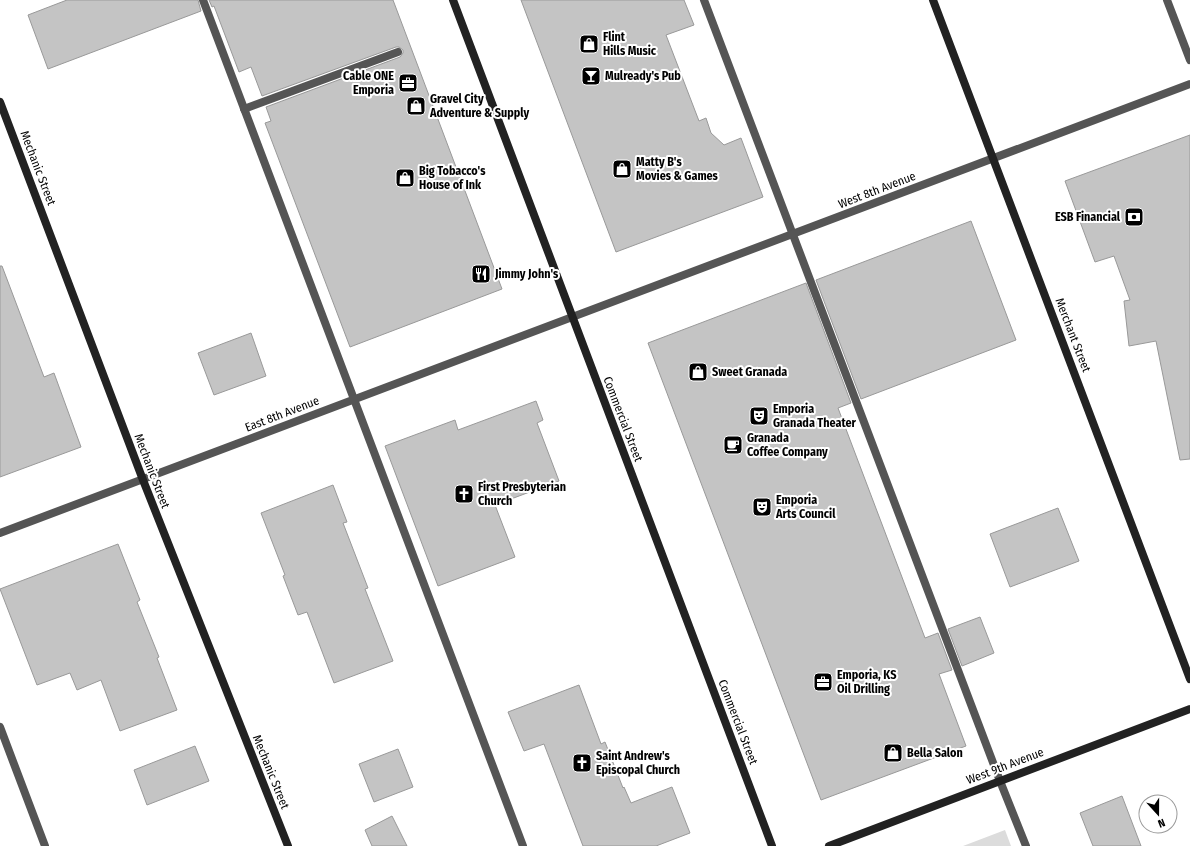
<svg xmlns="http://www.w3.org/2000/svg" width="1190" height="846" viewBox="0 0 1190 846" font-family="'Fira Sans Condensed',sans-serif">
<style>
.green{fill:#dcdcdc}
.building{fill:#c4c4c4;stroke:#999}
.lines{fill:none;stroke-linecap:round;stroke-linejoin:round}
.lane{stroke:#555;stroke-width:8}
.street{stroke:#555;stroke-width:8}
.secondary{stroke:#222;stroke-width:8}
.labels{text-anchor:middle;dominant-baseline:central;stroke-width:4;stroke-linejoin:round;paint-order:stroke}
.poi-label{font-size:12px;font-weight:bold;fill:#000;stroke:#fff;text-anchor:start}
.street-label{font-size:12px;fill:#000;stroke:#fff}
</style>
<rect width="100%" height="100%" fill="#fff"/>
<!-- green -->
<path class="green" d="M1005 830 1011 846H963Z"/>
<!-- building -->
<g class="building">
<path d="M67 0H198L201 11 48 69 28 15Z"/>
<path d="M209 0H393L502 289 350 347 265 123 271 121 266 107 400 57 403 53V50L399 47H396L262 96 251 67 239 72 214 6 212 7Z"/>
<path d="M521 0H684L694 25 666 35 699 121 706 118 711 133 724 145 741 138 763 197 616 252Z"/>
<path d="M1190 135V459L1180 460 1156 341 1129 346 1124 301 1130 300 1114 256 1095 262 1065 181Z"/>
<path d="M971 221 1016 340 861 399 816 280Z"/>
<path d="M0 266H2L44 377 54 373 81 447 0 477Z"/>
<path d="M806 283 851 403 838 408 880 519 925 638 938 633 952 670 939 674 966 746 821 800 648 343Z"/>
<path d="M251 333 266 376 214 395 198 353Z"/>
<path d="M536 401 543 420 537 423 559 481 495 505 515 557 438 586 385 446 455 420 458 430Z"/>
<path d="M333 485 347 522 343 523 368 588 365 589 393 661 334 683 307 612 298 615 283 576 285 575 261 513Z"/>
<path d="M1058 508 1079 561 1010 587 990 534Z"/>
<path d="M118 544 140 600 137 602 159 657 157 658 177 710 120 731 101 680 77 690 70 673 37 685 0 589Z"/>
<path d="M980 617 994 653 962 666 948 629Z"/>
<path d="M579 685 601 744 605 742 623 788 624 787 631 803 672 787 690 833 656 846H583L544 744 524 751 508 712Z"/>
<path d="M195 746 209 781 147 805 134 770Z"/>
<path d="M398 749 413 787 374 802 359 764Z"/>
<path d="M1122 796 1141 846H1093L1080 813Z"/>
<path d="M392 816 407 846H372L365 830Z"/>
</g>
<g class="lines">
<!-- lane -->
<g class="lane">
<path d="M203 0 523 846"/>
<path d="M704 0 1000 781 1026 846"/>
<path d="M1167 0 1190 60"/>
<path d="M0 727 45 846"/>
</g>
<!-- street -->
<g class="street">
<path d="M244 109 398 52"/>
<path d="M0 533 1190 84"/>
</g>
<!-- secondary -->
<g class="secondary">
<path d="M453 0 772 846"/>
<path d="M933 0 1190 679"/>
<path d="M0 102 143 480 288 846"/>
<path d="M829 846 1190 709"/>
</g>
</g>
<!-- icons -->
<defs>
<g id="shop-square" transform="scale(1)"><rect x="-9" y="-9" width="18" height="18" rx="4" fill="#000" stroke="#fff"/><path d="M-5-2.5h2.3a2.7 3.5 0 0 1 5.4 0H5L5.5 6h-11ZM-1.5-2.5h3a1.5 2.3 0 0 0-3 0Z" fill="#fff"/></g>
<g id="bar-square" transform="scale(1)"><rect x="-9" y="-9" width="18" height="18" rx="4" fill="#000" stroke="#fff"/><path d="M-6-5H6L.8 .8V4.5H3.5V6h-7V4.5H-.8V.8Z" fill="#fff"/></g>
<g id="office-square" transform="scale(1)"><rect x="-9" y="-9" width="18" height="18" rx="4" fill="#000" stroke="#fff"/><path d="M-6-3h4V-5.5h4V-3h4V5H-6ZM-1-4.5V-3h2v-1.5ZM-6 0V1H6V0Z" fill="#fff"/></g>
<g id="bank-square" transform="scale(1)"><rect x="-9" y="-9" width="18" height="18" rx="4" fill="#000" stroke="#fff"/><path d="M-6-4H6V4H-6ZM0-2.3a2.3 2.3 0 1 0 0 4.6a2.3 2.3 0 1 0 0-4.6Z" fill="#fff"/></g>
<g id="restaurant-square" transform="scale(1)"><rect x="-9" y="-9" width="18" height="18" rx="4" fill="#000" stroke="#fff"/><path d="M-5-6h1v4h1v-4h1v4h1v-4h1v5L-1.5 .5V6h-2V.5L-5-1ZM5-6V6H3V1.5H1.5Q1.5-4 5-6Z" fill="#fff"/></g>
<g id="theatre-square" transform="scale(1)"><rect x="-9" y="-9" width="18" height="18" rx="4" fill="#000" stroke="#fff"/><path d="M-5-5.5Q0-4 5-5.5V0Q5 5 0 6Q-5 5-5 0ZM-3.3-2.5H-1v1.5H-3.3ZM1-2.5H3.3v1.5H1ZM-2.8 1Q0 5.5 2.8 1Z" fill="#fff"/></g>
<g id="cafe-square" transform="scale(1)"><rect x="-9" y="-9" width="18" height="18" rx="4" fill="#000" stroke="#fff"/><path d="M-5.5-4.5H6V0H3Q3 3.5 0 3.5H-2.5Q-5.5 3.5-5.5 0ZM3-3.2v2h1.7v-2ZM-6 4.5H4V6H-6Z" fill="#fff"/></g>
<g id="church-square" transform="scale(1)"><rect x="-9" y="-9" width="18" height="18" rx="4" fill="#000" stroke="#fff"/><path d="M-1.2-6h2.4v3.5h3.3v2.4h-3.3V6h-2.4V-.1h-3.3v-2.4h3.3Z" fill="#fff"/></g>
</defs>
<g fill-rule="evenodd">
<use href="#shop-square" x="589" y="44"/>
<use href="#bar-square" x="591" y="76"/>
<use href="#office-square" x="408" y="83"/>
<use href="#shop-square" x="416" y="106"/>
<use href="#shop-square" x="622" y="169"/>
<use href="#shop-square" x="405" y="178"/>
<use href="#bank-square" x="1134" y="217"/>
<use href="#restaurant-square" x="481" y="274"/>
<use href="#shop-square" x="698" y="372"/>
<use href="#theatre-square" x="759" y="416"/>
<use href="#cafe-square" x="733" y="445"/>
<use href="#church-square" x="464" y="494"/>
<use href="#theatre-square" x="762" y="507"/>
<use href="#office-square" x="823" y="682"/>
<use href="#shop-square" x="893" y="753"/>
<use href="#church-square" x="582" y="763"/>
</g>
<g class="labels">
<!-- poi labels -->
<g class="poi-label">
<text x="603" y="37">Flint<tspan x="603" dy="14">Hills Music</tspan></text>
<text x="394" y="76" text-anchor="end">Cable ONE<tspan x="394" dy="14">Emporia</tspan></text>
<text x="605" y="76">Mulready's Pub</text>
<text x="430" y="99">Gravel City<tspan x="430" dy="14">Adventure &amp; Supply</tspan></text>
<text x="636" y="162">Matty B's<tspan x="636" dy="14">Movies &amp; Games</tspan></text>
<text x="419" y="171">Big Tobacco's<tspan x="419" dy="14">House of Ink</tspan></text>
<text x="1120" y="217" text-anchor="end">ESB Financial</text>
<text x="495" y="274">Jimmy John's</text>
<text x="712" y="372">Sweet Granada</text>
<text x="773" y="409">Emporia<tspan x="773" dy="14">Granada Theater</tspan></text>
<text x="747" y="438">Granada<tspan x="747" dy="14">Coffee Company</tspan></text>
<text x="478" y="487">First Presbyterian<tspan x="478" dy="14">Church</tspan></text>
<text x="776" y="500">Emporia<tspan x="776" dy="14">Arts Council</tspan></text>
<text x="837" y="675">Emporia, KS<tspan x="837" dy="14">Oil Drilling</tspan></text>
<text x="907" y="753">Bella Salon</text>
<text x="596" y="756">Saint Andrew's<tspan x="596" dy="14">Episcopal Church</tspan></text>
</g>
<!-- street labels -->
<g class="street-label">
<text transform="translate(38 168) rotate(69)">Mechanic Street</text>
<text transform="translate(877 190) rotate(-21)">West 8th Avenue</text>
<text transform="translate(1073 335) rotate(69)">Merchant Street</text>
<text transform="translate(282 414) rotate(-21)">East 8th Avenue</text>
<text transform="translate(623 419) rotate(69)">Commercial Street</text>
<text transform="translate(152 471) rotate(69)">Mechanic Street</text>
<text transform="translate(738 722) rotate(69)">Commercial Street</text>
<text transform="translate(1005 766) rotate(-21)">West 9th Avenue</text>
<text transform="translate(271 772) rotate(68)">Mechanic Street</text>
</g>
</g>
<!-- north arrow -->
<g transform="translate(1158 814) rotate(159)"><circle r="19" fill="#ffffff" stroke="#999999"/>
<path d="M0-3L7 15L0 10L-7 15Z" fill="#000000"/>
<text y="-6" font-size="11" font-weight="bold" text-anchor="middle" fill="#000000">N</text>
</g>
</svg>
